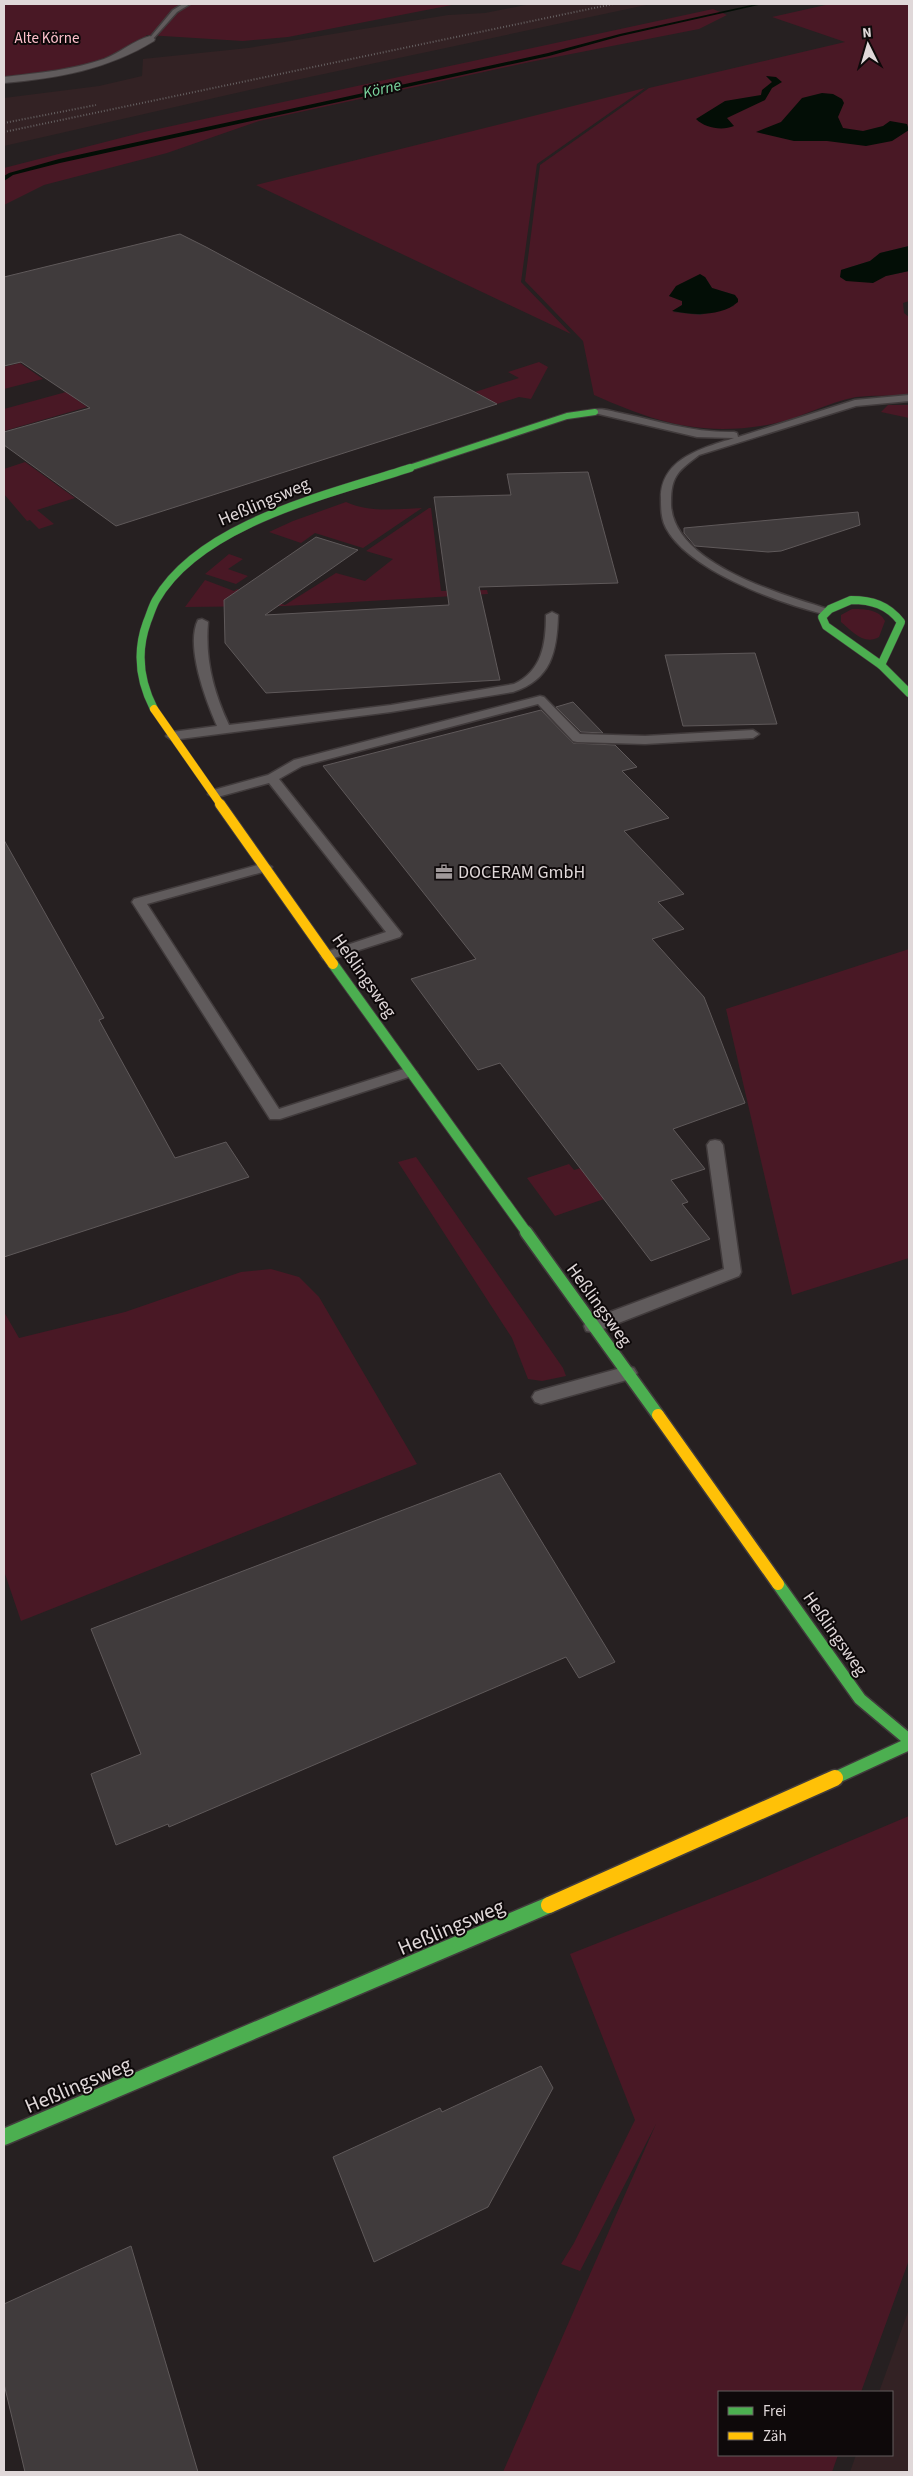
<svg xmlns="http://www.w3.org/2000/svg" width="913" height="2476" viewBox="0 0 913 2476" font-family="'Source Sans 3',sans-serif">
<style>
.built{fill:#332224}
.green{fill:#491825;fill-rule:evenodd}
.water{fill:#030e06}
.lines{fill:none;stroke-linecap:round;stroke-linejoin:round}
.stream{fill:#030e06;fill-rule:evenodd}
.building{fill:#403b3c;stroke:#5f595a}
.lane-casing{stroke:#413b3c;stroke-width:3}
.street-casing{stroke:#413b3c;stroke-width:2}
.fast-far4-casing{stroke:#413b3c;stroke-width:8}
.fast-far3-casing{stroke:#413b3c;stroke-width:9}
.fast-far2-casing{stroke:#413b3c;stroke-width:12}
.fast-far1-casing{stroke:#413b3c;stroke-width:15}
.fast-casing{stroke:#413b3c;stroke-width:19}
.slow-far3-casing{stroke:#413b3c;stroke-width:9}
.slow-far2-casing{stroke:#413b3c;stroke-width:12}
.slow-far1-casing{stroke:#413b3c;stroke-width:15}
.slow-casing{stroke:#413b3c;stroke-width:19}
.lane{fill:#605b5c;fill-rule:evenodd}
.street{fill:#605b5c;fill-rule:evenodd}
.fast-far4{stroke:#4caf50;stroke-width:6}
.fast-far3{stroke:#4caf50;stroke-width:8}
.fast-far2{stroke:#4caf50;stroke-width:10}
.fast-far1{stroke:#4caf50;stroke-width:12}
.fast{stroke:#4caf50;stroke-width:16}
.slow-far3{stroke:#ffc107;stroke-width:8}
.slow-far2{stroke:#ffc107;stroke-width:10}
.slow-far1{stroke:#ffc107;stroke-width:12}
.slow{stroke:#ffc107;stroke-width:16}
.rail{stroke:#656061;stroke-width:2;stroke-dasharray:1 2;stroke-linecap:butt}
.labels{text-anchor:middle;dominant-baseline:central;stroke-width:4;stroke-linejoin:round;paint-order:stroke}
.far-park-label{font-size:15px;fill:#fdc0cb;stroke:#0e090a}
.far-water-label{font-size:16px;font-style:italic;fill:#7cd7a0;stroke:#0e090a}
.street-label{font-size:18px;fill:#e0d8d9;stroke:#0e090a}
.poi-label{font-size:18px;fill:#e0d8d9;stroke:#0e090a;text-anchor:start}
.near-street-label{font-size:21px;fill:#e0d8d9;stroke:#0e090a}
</style>
<rect width="100%" height="100%" fill="#262021"/>
<!-- built -->
<g class="built">
<path d="M531 4H651L263 87 4 146V98L99 86 142 76 143 59 248 48 448 15 485 13Z"/>
<path d="M909 2309V2472H850L856 2455H892V2392H879Z"/>
</g>
<!-- green -->
<g class="green">
<path d="M4 4H457L288 37 243 41 147 35C111 71 52 73 4 78Z"/>
<path d="M830 4H909V246L880 253 870 261 841 270 886 276 909 271V301L903 303 904 313 909 317V395C892 396 873 395 856 397 827 402 800 419 772 424 702 437 657 423 594 395L583 341 525 281 540 165 649 88 845 42 772 17ZM705 277 712 288 735 295 734 306 700 315 673 312 682 305V301L669 296 680 284Z"/>
<path d="M713 9 727 15 699 29 530 62 259 121 167 153 44 185 4 205V168L144 132Z"/>
<path d="M645 88 537 164 521 282 571 334 256 185Z"/>
<path d="M539 362 548 367 531 399 519 397 497 404 475 392 519 378 508 372Z"/>
<path d="M20 363 43 379 4 389V367Z"/>
<path d="M66 392 87 407 4 431V409Z"/>
<path d="M888 405H909V418L881 412Z"/>
<path d="M25 462 75 498 37 510 54 524 39 529 30 520 27 521 4 494V469Z"/>
<path d="M346 502C370 513 397 509 422 508L363 548 315 533 301 543 269 532 293 521Z"/>
<path d="M429 508H431L441 591 487 590 488 594 285 606 185 607 205 580 234 591 237 589 285 605 336 573 365 581 393 559 366 551Z"/>
<path d="M229 554 243 559 228 569 248 576 236 584 205 574Z"/>
<path d="M852 609C864 609 879 609 885 621L879 637C864 646 852 631 841 622V615Z"/>
<path d="M909 949V1258L792 1295 726 1009Z"/>
<path d="M416 1157 563 1368 566 1376 542 1381 528 1379 512 1338 398 1162Z"/>
<path d="M569 1164 574 1170 584 1167 607 1198 555 1216 527 1178Z"/>
<path d="M271 1269 299 1277 319 1297 417 1464 21 1621 4 1571V1312L19 1338 125 1312 241 1272Z"/>
<path d="M909 1816V2260L861 2392H719V2455H838L832 2472H503L656 2124 580 2271 561 2264 574 2243 635 2120 570 1954 765 1877Z"/>
</g>
<!-- water -->
<g class="water">
<path d="M766 76 776 77 782 82 772 88 765 100 727 118 734 126C722 131 705 128 696 119L725 101 761 95 762 90 772 82Z"/>
<path d="M822 93 833 94 842 99 844 103 838 117 843 128 863 131 883 126 890 121 907 124 909 130 892 141 866 146 827 141H794L756 132 781 122 802 98Z"/>
<path d="M909 246V271L886 276 873 283 846 281 840 277 841 270 870 261 880 253Z"/>
<path d="M700 274 705 277 712 288 735 295 738 299V302C721 317 692 315 672 311L682 305V301L669 296 676 286Z"/>
</g>
<g class="lines">
<!-- stream -->
<path class="stream" d="M756 4H763L621 36 549 56 60 163 13 175 4 181V176L9 173 59 159 548 53 620 34Z"/>
</g>
<!-- building -->
<g class="building">
<path d="M180 234 206 247 497 404 116 526 4 445V432L90 408 21 362 4 366V277Z"/>
<path d="M588 472 618 583 479 587 500 680 266 693 225 643 224 600 316 537 358 550 265 615 449 605 434 497 511 495 507 474Z"/>
<path d="M858 512 860 525 781 551 768 552 695 546 684 533V528Z"/>
<path d="M755 653 777 724 683 726 665 655Z"/>
<path d="M573 702 603 733 581 732 556 707Z"/>
<path d="M541 710 573 743 615 745 637 767 622 771 669 818 624 831 684 894 658 902 684 929 652 939 704 997 745 1103 673 1129 705 1169 671 1180 688 1202 682 1204 710 1239 651 1261 500 1063 478 1070 411 979 476 959 323 766Z"/>
<path d="M4 840 104 1018 99 1020 175 1158 226 1142 249 1177 4 1257Z"/>
<path d="M500 1473 615 1662 579 1678 566 1657 169 1827 168 1824 116 1845 91 1774 141 1754 91 1629Z"/>
<path d="M541 2066 553 2088 488 2207 374 2262 333 2157 440 2108 442 2112Z"/>
<path d="M131 2246 198 2472H25L4 2384V2304Z"/>
</g>
<g class="lines">
<!-- lane casing -->
<g class="lane-casing">
<g id="lane">
<path d="M183 4H190L177 12 152 40H148L173 10Z"/>
<path d="M909 395V401L856 406 699 455C692 461 682 467 677 475 671 484 671 495 671 505 674 564 781 594 828 609V613L824 614C779 603 689 571 666 528 661 519 661 508 661 498 661 458 703 448 734 438L697 437 590 412C597 406 611 411 620 413 659 421 694 433 734 432L737 433 738 437 855 400Z"/>
<path d="M552 612 558 615C557 652 551 680 513 692L391 712 172 740 166 736 172 732 217 726C206 701 185 646 198 620L202 619 208 622C205 659 213 691 229 725L391 705 514 684C542 671 546 644 546 615Z"/>
<path d="M540 696 544 697 580 734 645 736 753 730 759 734 753 738 645 744 577 742 573 741 538 704 302 766 279 779 402 934 400 937 328 960 323 959 321 956 323 953 386 932 269 783 214 798 208 794 210 791 268 775 294 760Z"/>
<path d="M265 863 272 867 270 870 147 904 279 1109 410 1067 417 1072 415 1075 280 1119H270L132 902 134 899Z"/>
<path d="M715 1140 720 1141 723 1145 741 1272 739 1276 598 1331 592 1332 586 1331 584 1326 586 1321 724 1269 707 1145 710 1141Z"/>
<path d="M628 1366 634 1368 637 1373 634 1378 541 1404 535 1402 532 1397 535 1392 541 1390Z"/>
</g>
</g>
<!-- street casing -->
<g class="street-casing">
<path id="street" d="M150 36 155 39 154 41C107 70 58 78 4 83V77C38 73 72 70 104 59 120 53 134 40 150 36Z"/>
</g>
<!-- fast-far4 casing -->
<g class="fast-far4-casing">
<path id="fast-far4" d="M406 469 567 416 595 412"/>
</g>
<!-- fast-far3 casing -->
<g class="fast-far3-casing">
<g id="fast-far3">
<path d="M851 600C872 600 888 605 901 622L881 665 826 626 822 617 830 609Z"/>
<path d="M881 665 909 693"/>
<path d="M154 709C139 680 136 652 147 622 150 615 152 607 156 600 200 523 330 494 410 468"/>
</g>
</g>
<!-- fast-far2 casing -->
<g class="fast-far2-casing">
<path id="fast-far2" d="M333 964 527 1233"/>
</g>
<!-- fast-far1 casing -->
<g class="fast-far1-casing">
<g id="fast-far1">
<path d="M526 1232 658 1415"/>
<path d="M778 1584 860 1699 909 1740"/>
<path d="M835 1778 909 1744"/>
</g>
</g>
<!-- fast casing -->
<g class="fast-casing">
<path id="fast" d="M4 2137 549 1905"/>
</g>
<!-- slow-far3 casing -->
<g class="slow-far3-casing">
<path id="slow-far3" d="M154 709 221 805"/>
</g>
<!-- slow-far2 casing -->
<g class="slow-far2-casing">
<path id="slow-far2" d="M220 804 333 964"/>
</g>
<!-- slow-far1 casing -->
<g class="slow-far1-casing">
<g id="slow-far1">
<path d="M658 1415 778 1584"/>
<path d="M832 1779 835 1778"/>
</g>
</g>
<!-- slow casing -->
<g class="slow-casing">
<path id="slow" d="M549 1905 835 1778"/>
</g>
<!-- lane -->
<use href="#lane" class="lane"/>
<!-- street -->
<use href="#street" class="street"/>
<!-- fast-far4 -->
<use href="#fast-far4" class="fast-far4"/>
<!-- fast-far3 -->
<use href="#fast-far3" class="fast-far3"/>
<!-- fast-far2 -->
<use href="#fast-far2" class="fast-far2"/>
<!-- fast-far1 -->
<use href="#fast-far1" class="fast-far1"/>
<!-- fast -->
<use href="#fast" class="fast"/>
<!-- slow-far3 -->
<use href="#slow-far3" class="slow-far3"/>
<!-- slow-far2 -->
<use href="#slow-far2" class="slow-far2"/>
<!-- slow-far1 -->
<use href="#slow-far1" class="slow-far1"/>
<!-- slow -->
<use href="#slow" class="slow"/>
<!-- rail -->
<g class="rail">
<path d="M4 123 96 105"/>
<path d="M4 132 613 4"/>
</g>
</g>
<!-- icons -->
<defs>
<g id="office-bare" transform="scale(1.35)"><path d="M-6-3h4V-5.5h4V-3h4V5H-6ZM-1-4.5V-3h2v-1.5ZM-6 0V1H6V0Z" fill="#9f9899" stroke="#0e090a" stroke-width="2.5" paint-order="stroke"/></g>
</defs>
<g fill-rule="evenodd">
<use href="#office-bare" x="444" y="872"/>
</g>
<g class="labels">
<!-- far-park labels -->
<g class="far-park-label">
<text x="47" y="38">Alte Körne</text>
</g>
<!-- far-water labels -->
<g class="far-water-label">
<text transform="translate(382 89) rotate(-13)">Körne</text>
</g>
<!-- street labels -->
<g class="street-label">
<text transform="translate(264 502) rotate(-23)">Heßlingsweg</text>
<text transform="translate(364 976) rotate(55)">Heßlingsweg</text>
<text transform="translate(599 1305) rotate(54)">Heßlingsweg</text>
<text transform="translate(835 1634) rotate(55)">Heßlingsweg</text>
</g>
<!-- poi labels -->
<g class="poi-label">
<text x="458" y="872">DOCERAM GmbH</text>
</g>
<!-- near-street labels -->
<g class="near-street-label">
<text transform="translate(451 1927) rotate(-23)">Heßlingsweg</text>
<text transform="translate(78 2085) rotate(-23)">Heßlingsweg</text>
</g>
</g>
<!-- border -->
<rect width="913" height="2476" fill="none" stroke="#e0d8d9" stroke-width="10"/>
<!-- legend -->
<rect x="718" y="2391" width="175" height="65" fill="#0e090a" stroke="#625c5d"/>
<rect x="728" y="2407" width="25" height="8" fill="#4caf50" stroke="#625c5d"/>
<text x="763" y="2416" font-size="15" fill="#e0d8d9">Frei</text>
<rect x="728" y="2432" width="25" height="8" fill="#ffc107" stroke="#625c5d"/>
<text x="763" y="2441" font-size="15" fill="#e0d8d9">Zäh</text>
<!-- north arrow -->
<g transform="translate(868 45) rotate(355)" stroke="#0e090a" stroke-width="4" paint-order="stroke">
<path d="M0-4L9 19L0 12L-9 19Z" fill="#e0d8d9"/>
<text y="-8" font-size="14" font-weight="bold" text-anchor="middle" fill="#e0d8d9">N</text>
</g>
</svg>
